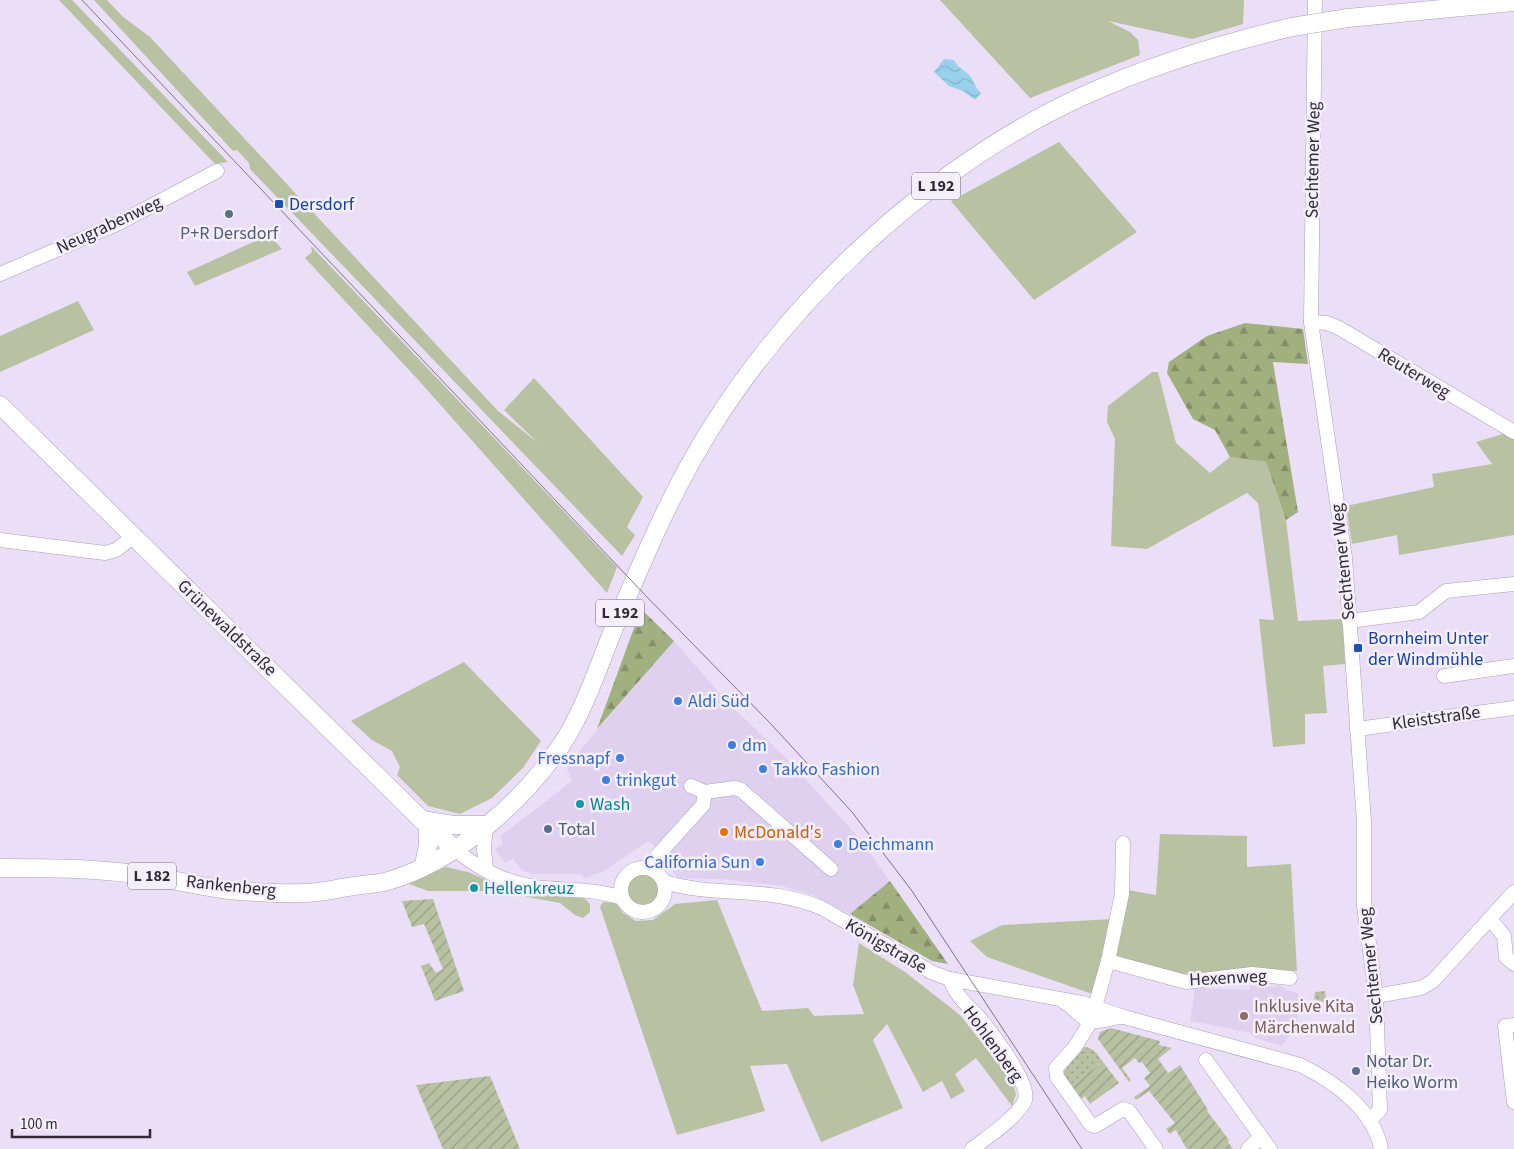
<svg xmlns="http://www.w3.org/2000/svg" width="1514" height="1149" viewBox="0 0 1514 1149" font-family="'Source Sans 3',sans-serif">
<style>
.built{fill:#e0d0ef}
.grass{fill:#b8c2a3}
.forest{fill:url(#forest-firs)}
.park{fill:url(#park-dots)}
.garden{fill:url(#garden-furrows)}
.water{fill:url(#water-waves)}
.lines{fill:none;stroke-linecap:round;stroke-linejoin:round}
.minor-casing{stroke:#ab9fb6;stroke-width:15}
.major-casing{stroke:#ab9fb6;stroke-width:19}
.minor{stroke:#fff;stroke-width:14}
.major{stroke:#fff;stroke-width:18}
.tram{stroke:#7d7585;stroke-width:1}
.major-bridge-casing{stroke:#ab9fb6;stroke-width:19;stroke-linecap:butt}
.major-bridge{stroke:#fff;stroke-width:18}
.transit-dot{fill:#1a4fb4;stroke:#f5eefc;stroke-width:2}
.service-dot{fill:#5c6f8a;stroke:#f5eefc;stroke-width:2}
.shop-dot{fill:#3f7fe0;stroke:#f5eefc;stroke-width:2}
.culture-dot{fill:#0f9aa8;stroke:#f5eefc;stroke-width:2}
.food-dot{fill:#e8710a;stroke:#f5eefc;stroke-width:2}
.education-dot{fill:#8d6e63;stroke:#f5eefc;stroke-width:2}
.labels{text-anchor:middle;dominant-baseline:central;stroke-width:5;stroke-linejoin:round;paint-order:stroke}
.shield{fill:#f5eefc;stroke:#6b6671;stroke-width:1}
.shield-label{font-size:16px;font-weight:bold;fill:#302b35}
.street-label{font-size:18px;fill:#302b35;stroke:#f5eefc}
.transit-label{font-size:18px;fill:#164399;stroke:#f5eefc;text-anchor:start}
.service-label{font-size:18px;fill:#4e5e75;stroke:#f5eefc;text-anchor:start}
.shop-label{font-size:18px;fill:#366cbe;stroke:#f5eefc;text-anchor:start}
.culture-label{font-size:18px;fill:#0d838f;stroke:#f5eefc;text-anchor:start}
.food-label{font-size:18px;fill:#c56008;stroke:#f5eefc;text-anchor:start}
.education-label{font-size:18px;fill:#785e54;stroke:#f5eefc;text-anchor:start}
</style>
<defs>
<pattern id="forest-firs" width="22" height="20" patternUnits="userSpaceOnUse" patternTransform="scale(1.25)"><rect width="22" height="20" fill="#a1b07f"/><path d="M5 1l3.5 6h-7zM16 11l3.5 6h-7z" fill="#848f69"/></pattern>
<pattern id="park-dots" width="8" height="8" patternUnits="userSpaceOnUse" patternTransform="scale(1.25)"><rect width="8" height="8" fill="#b8c2a3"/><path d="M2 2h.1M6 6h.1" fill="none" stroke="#969e86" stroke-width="1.8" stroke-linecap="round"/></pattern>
<pattern id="garden-furrows" width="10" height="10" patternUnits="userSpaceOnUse" patternTransform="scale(1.25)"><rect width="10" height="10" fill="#b8c2a3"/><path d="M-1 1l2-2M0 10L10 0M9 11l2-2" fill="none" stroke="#969e86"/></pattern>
<pattern id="water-waves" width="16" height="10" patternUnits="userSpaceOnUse" patternTransform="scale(1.25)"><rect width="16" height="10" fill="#99d0ec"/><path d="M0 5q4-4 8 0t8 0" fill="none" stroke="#84b3cb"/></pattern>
</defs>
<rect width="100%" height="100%" fill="#ebdef7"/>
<!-- built -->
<g class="built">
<path d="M674 641 725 700 788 760 861 840 890 881 850 914 813 895 782 886 721 879 678 878 671 870 669 857 648 841 604 871 585 878 581 874H532L522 870 513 859 505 863 495 849 503 844 501 836 572 781 567 769 575 756Z"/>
<path d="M1250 985 1274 987 1280 985 1288 991 1298 993 1299 1011 1294 1029 1282 1046 1256 1038 1251 1033 1197 1022H1190L1195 988 1249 990Z"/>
</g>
<!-- grass -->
<g class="grass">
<path d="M59 0H72L228 162 215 164Z"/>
<path d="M94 0H107L122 16 150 37 498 411 538 443 504 410 534 378 643 497 627 527 635 535 622 556 250 169 249 163 237 150 233 151Z"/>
<path d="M940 0H1244L1243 24 1192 39 1108 21 1130 32 1138 40 1140 55 1030 98Z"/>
<path d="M1059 142 1137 232 1034 300 951 201Z"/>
<path d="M269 235 282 249 195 286 187 272Z"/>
<path d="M311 246 617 567 607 593 422 384 305 258 312 252Z"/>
<path d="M78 301 94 330 0 372V336Z"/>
<path d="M1152 372H1158L1176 443 1210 473 1230 457 1266 462 1286 520 1298 621 1343 619 1345 664 1323 666 1327 713 1305 714V744L1273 747 1259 619 1274 620 1258 503 1247 493 1147 549 1111 546 1115 439 1107 422 1108 406Z"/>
<path d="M1506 433 1514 438V535L1399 555 1397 535 1352 544 1346 506 1434 487 1432 474 1492 464 1476 442Z"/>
<path d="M464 662 541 741 523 768 492 798 460 814 428 806 397 775 400 767 392 751 372 740 351 721Z"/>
<path d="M1160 834 1247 836V867L1291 864 1297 971 1256 968 1182 974 1114 956 1127 890 1156 895Z"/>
<path d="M446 867 468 872 508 889 545 896 584 898 590 904V912L583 918 575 915 560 903 496 891H428L409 884Z"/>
<circle cx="644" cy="890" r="17"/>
<path d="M717 900 762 1011 808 1008 814 1016 864 1014 853 985 859 943 905 972 960 1015 1012 1081 1016 1094 1012 1106 976 1058 955 1074 965 1091 951 1099 942 1081 923 1092 887 1024 873 1040 903 1108 821 1142 787 1064 750 1066 765 1111 677 1135 600 907 603 902 616 903 623 913 636 921 653 920 675 904Z"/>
<path d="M1113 919 1092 994 987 957 970 941 1002 925Z"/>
</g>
<!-- forest -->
<g class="forest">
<path d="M1245 323 1303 329 1308 364 1273 362 1298 512 1286 520 1266 462 1230 457 1215 430 1193 419 1167 373 1169 362 1207 336Z"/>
<path d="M641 609 674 641 597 729Z"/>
<path d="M890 881 948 964 932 961 850 914Z"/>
</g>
<!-- park -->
<g class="park">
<path d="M1325 991 1327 1003 1314 999 1315 992Z"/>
<path d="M1083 1047C1094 1047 1097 1054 1103 1062L1068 1087 1063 1075 1064 1071Z"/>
</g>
<!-- garden -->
<g class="garden">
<path d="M433 899 464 991 435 1001 421 966 429 963 436 973 443 969 424 924 412 927 402 901Z"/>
<path d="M1111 1028 1160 1041 1159 1045 1172 1048 1158 1059 1168 1073 1180 1065 1208 1110 1207 1111 1229 1140 1228 1142 1233 1149H1190L1186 1148 1176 1130 1170 1134 1166 1129 1175 1123 1149 1091 1136 1100 1134 1097 1150 1086 1144 1078 1150 1073 1142 1062 1139 1063 1135 1058 1122 1068 1131 1080 1129 1082 1098 1039 1100 1032Z"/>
<path d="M1103 1062 1119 1083 1090 1104 1085 1096 1078 1101 1068 1087Z"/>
<path d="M490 1076 520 1149H443L416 1085Z"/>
</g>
<!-- water -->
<path class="water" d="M944 59 954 60C958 68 963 69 969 75 974 80 974 86 981 93L975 100 963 91 949 86 934 72Z"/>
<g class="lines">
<!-- minor casing -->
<g class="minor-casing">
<g id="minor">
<path d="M1315 0 1311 322 1345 558 1364 821V906L1376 996 1380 1110 1369 1121"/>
<path d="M0 274 119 223 217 171"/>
<path d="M1311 322 1327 323 1339 328 1514 432"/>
<path d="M0 540 105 553 116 550 134 536"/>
<path d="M1349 621 1419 612 1446 591 1514 584"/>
<path d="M1444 676 1514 666"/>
<path d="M1357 729 1514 708"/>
<path d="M691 786 705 792 735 788 741 790 831 869"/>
<path d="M1123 843 1122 894 1108 961 1091 1021 1075 1047 1056 1068 1057 1077 1091 1125 1095 1126 1123 1109 1129 1111 1156 1149"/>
<path d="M456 850C477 868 506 883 535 887 564 891 594 888 622 898"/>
<circle cx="643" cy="890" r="22"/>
<path d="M646 868 703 805 705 792"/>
<path d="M486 870 484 849 486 825"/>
<path d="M664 882C718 898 767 885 822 908L933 973 950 979 1082 1003 1124 1017 1300 1065C1333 1081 1374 1109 1381 1149"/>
<path d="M1490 919 1504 936 1506 957 1514 964"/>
<path d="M1108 961 1186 982 1252 974 1290 978"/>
<path d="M950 979C956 996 965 1003 977 1015 989 1029 1031 1083 1025 1100 1018 1117 986 1138 972 1149"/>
<path d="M1376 996 1421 988 1433 981 1514 892"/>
<path d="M1064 1002C1072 1006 1076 1013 1084 1018 1095 1025 1109 1018 1121 1017"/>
<path d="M1514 1025 1505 1026 1514 1102"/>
<path d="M1206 1060 1259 1134V1139L1248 1149"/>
<path d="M1259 1134 1270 1149"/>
</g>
</g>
<!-- major casing -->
<g class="major-casing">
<g id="major">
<path d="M1348 18 1514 2"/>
<path d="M0 405 422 820 456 850"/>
<path d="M422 820 453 825H486"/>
<path d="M424 865 428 845V826"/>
<path d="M0 868C46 868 90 868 136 874 167 878 197 886 228 890 252 892 280 894 304 893 321 893 338 888 355 886 366 884 378 884 388 881 456 861 520 804 560 747 585 710 599 664 616 623 645 555 673 488 713 425 799 289 937 163 1083 96 1151 65 1220 44 1292 27"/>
</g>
</g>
<!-- minor -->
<use href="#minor" class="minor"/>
<!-- major -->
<use href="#major" class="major"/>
<!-- tram -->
<path class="tram" d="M82 0 646 596 769 722 852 812 912 891 1082 1149"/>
<!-- major-bridge casing -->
<g class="major-bridge-casing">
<path id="major-bridge" d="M1292 27 1348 18"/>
</g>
<!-- major-bridge -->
<use href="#major-bridge" class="major-bridge"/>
</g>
<!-- markers -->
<g class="transit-dot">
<rect x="274" y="199" width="10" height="10" rx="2.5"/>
<rect x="1353" y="643" width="10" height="10" rx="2.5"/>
</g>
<g class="service-dot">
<circle cx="229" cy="214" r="5"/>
<circle cx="548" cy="829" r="5"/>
<circle cx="1356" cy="1071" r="5"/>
</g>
<g class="shop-dot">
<circle cx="678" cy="701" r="5"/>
<circle cx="732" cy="745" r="5"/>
<circle cx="620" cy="758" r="5"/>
<circle cx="763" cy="769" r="5"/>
<circle cx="606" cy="780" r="5"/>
<circle cx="838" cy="844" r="5"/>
<circle cx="760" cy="862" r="5"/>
</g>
<g class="culture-dot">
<circle cx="580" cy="804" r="5"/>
<circle cx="474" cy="888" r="5"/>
</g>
<circle class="food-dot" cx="724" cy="832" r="5"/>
<circle class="education-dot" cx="1244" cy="1016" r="5"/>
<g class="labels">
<!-- shield labels -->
<g class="shield">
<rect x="912" y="172.5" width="48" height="27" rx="4"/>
<rect x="596" y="599.5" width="48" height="27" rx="4"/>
<rect x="128" y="862.5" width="48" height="27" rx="4"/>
</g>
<g class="shield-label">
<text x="936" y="186">L 192</text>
<text x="620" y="613">L 192</text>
<text x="152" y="876">L 182</text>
</g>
<!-- street labels -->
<g class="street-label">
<text transform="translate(1313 160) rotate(-89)">Sechtemer Weg</text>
<text transform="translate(109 225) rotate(-25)">Neugrabenweg</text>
<text transform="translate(1414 373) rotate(31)">Reuterweg</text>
<text transform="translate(1343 562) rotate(-96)">Sechtemer Weg</text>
<text transform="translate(227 628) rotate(44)">Grünewaldstraße</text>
<text transform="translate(1436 718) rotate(-8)">Kleiststraße</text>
<text transform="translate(231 886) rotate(6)">Rankenberg</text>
<text transform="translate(886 946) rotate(30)">Königstraße</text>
<text transform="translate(1371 966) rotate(-96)">Sechtemer Weg</text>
<text transform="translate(1228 978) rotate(-3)">Hexenweg</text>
<text transform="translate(993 1044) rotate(54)">Hohlenberg</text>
</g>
<!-- transit labels -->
<g class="transit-label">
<text x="289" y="204">Dersdorf</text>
<text x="1368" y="638">Bornheim Unter<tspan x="1368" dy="21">der Windmühle</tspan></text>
</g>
<!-- service labels -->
<g class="service-label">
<text x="229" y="233" text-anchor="middle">P+R Dersdorf</text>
<text x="558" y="829">Total</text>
<text x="1366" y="1061">Notar Dr.<tspan x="1366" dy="21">Heiko Worm</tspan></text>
</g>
<!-- shop labels -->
<g class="shop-label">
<text x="688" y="701">Aldi Süd</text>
<text x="742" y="745">dm</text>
<text x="610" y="758" text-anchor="end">Fressnapf</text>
<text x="773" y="769">Takko Fashion</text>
<text x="616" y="780">trinkgut</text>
<text x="848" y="844">Deichmann</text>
<text x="750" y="862" text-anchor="end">California Sun</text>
</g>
<!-- culture labels -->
<g class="culture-label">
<text x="590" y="804">Wash</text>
<text x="484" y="888">Hellenkreuz</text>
</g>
<!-- food labels -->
<g class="food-label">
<text x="734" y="832">McDonald's</text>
</g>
<!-- education labels -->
<g class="education-label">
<text x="1254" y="1006">Inklusive Kita<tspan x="1254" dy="21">Märchenwald</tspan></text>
</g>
</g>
<!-- scale -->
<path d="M12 1129v8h138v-8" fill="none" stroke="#302b35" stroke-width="2.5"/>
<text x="20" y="1129" font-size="15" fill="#302b35" stroke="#f5eefc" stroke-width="4" paint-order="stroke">100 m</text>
</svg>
